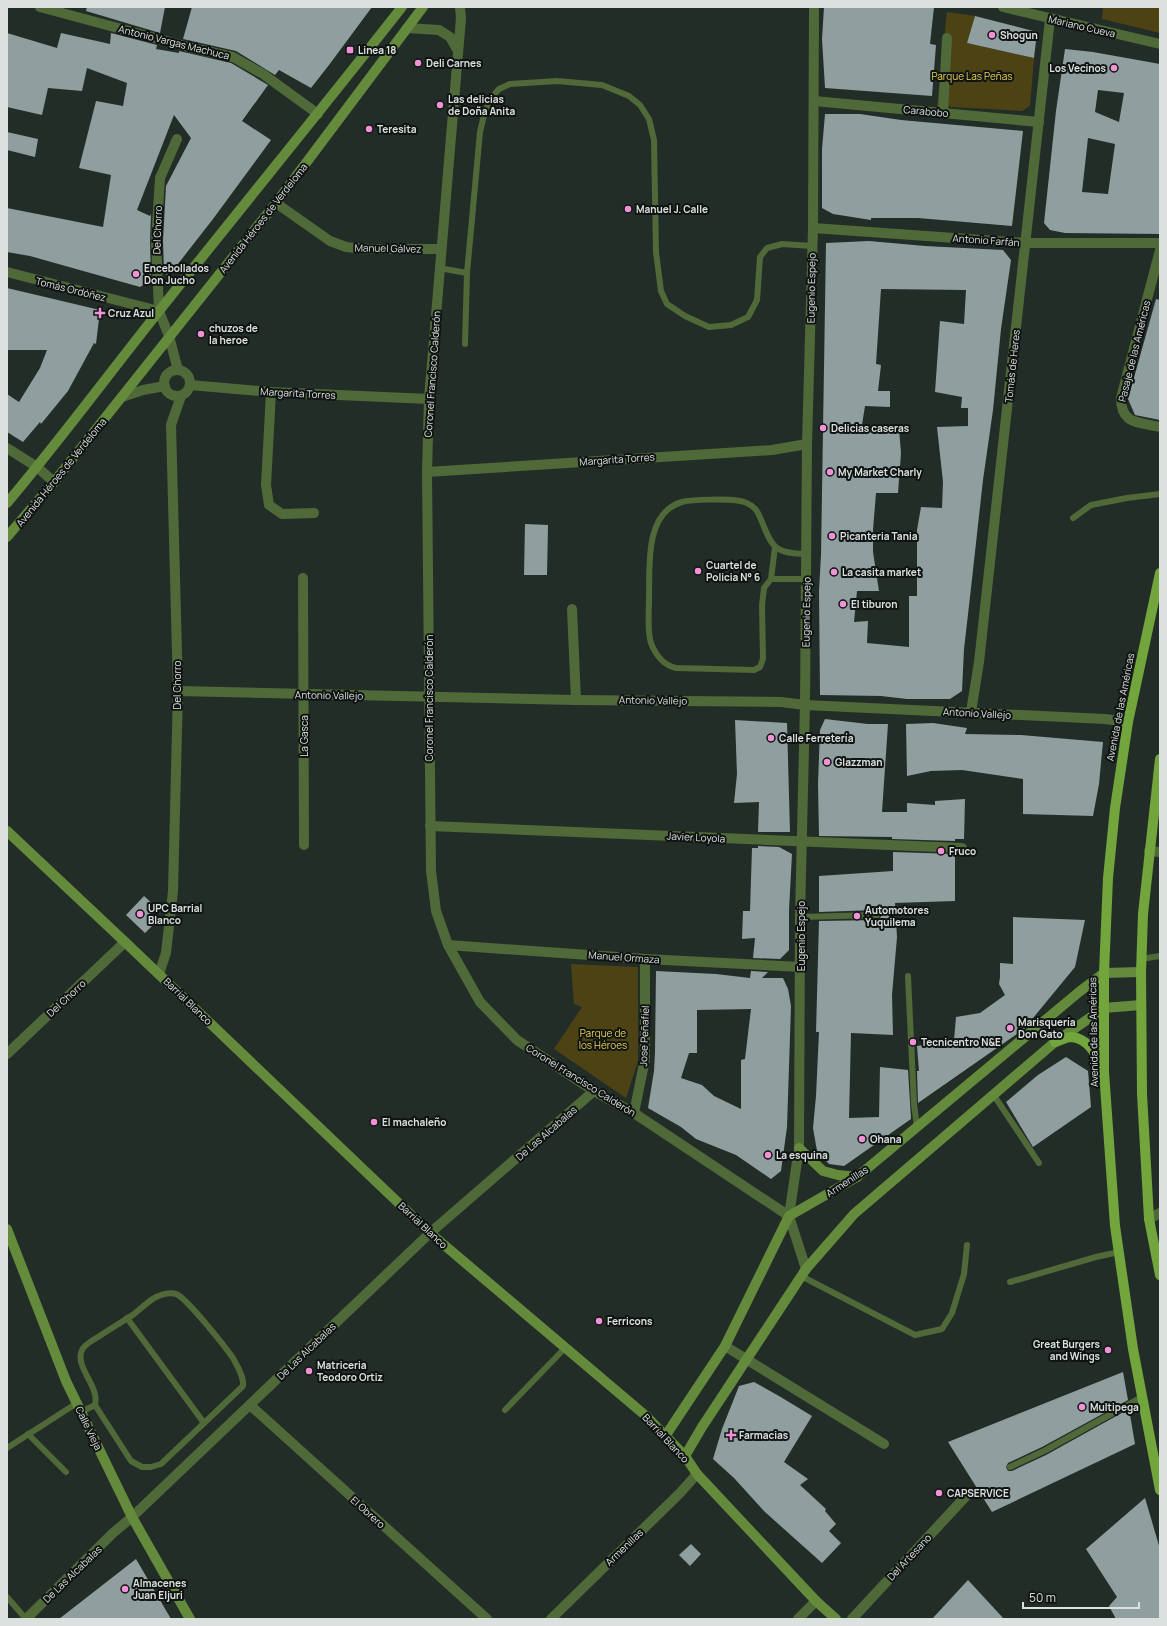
<svg xmlns="http://www.w3.org/2000/svg" width="1167" height="1626" viewBox="0 0 1167 1626" font-family="Manrope,sans-serif">
<style>
.green{fill:#4c4214}
.building{fill:#8f9e9e;fill-rule:evenodd}
.lines{fill:none;stroke-linecap:round;stroke-linejoin:round}
.lane{stroke:#506938;stroke-width:6}
.street{stroke:#506938;stroke-width:10}
.secondary{stroke:#638b3b;stroke-width:10}
.primary{stroke:#72a53b;stroke-width:10}
.poi-dot{fill:#f391d6;stroke:#0f1412;stroke-width:1.5}
.labels{text-anchor:middle;dominant-baseline:central;stroke-width:4;stroke-linejoin:round;paint-order:stroke}
.street-label{font-size:10px;fill:#dbe1de;stroke:#0f1412}
.poi-label{font-size:10px;font-weight:bold;fill:#dbe1de;stroke:#0f1412;text-anchor:start}
.park-label{font-size:10px;fill:#ecd155;stroke:#0f1412}
</style>
<rect width="100%" height="100%" fill="#232d28"/>
<!-- green -->
<g class="green">
<path d="M1103 7H1160V33L1102 19Z"/>
<path d="M947 12 975 16 967 43 1034 58 1030 106 1022 111 937 106Z"/>
<path d="M571 964 638 967V1061L626 1098 554 1049 582 1007 574 1004Z"/>
</g>
<!-- building -->
<g class="building">
<path d="M87 7H165L160 33 86 11Z"/>
<path d="M192 7H372L329 65 311 88 279 70 275 75 236 51 183 39Z"/>
<path d="M824 7H934L930 44 936 45 932 96 825 88 822 39Z"/>
<path d="M975 16 1037 32 1034 58 967 43Z"/>
<path d="M7 33 57 48 61 33 110 44 111 33 157 45 156 49 179 53V51L231 63 268 85 242 121 271 140 213 219 167 278 166 269 164 271 163 241 166 186 191 138 174 115 137 210 150 216 151 214 150 241 151 280 140 287 30 256 7 252V208L103 227 111 175 79 168 96 101 123 106 127 83 87 68 82 91 48 88 42 115 7 107Z"/>
<path d="M1065 49 1093 52 1160 64V234L1065 233 1050 230 1044 223 1056 111ZM1098 90 1124 93 1119 122 1095 112ZM1088 138 1115 144 1108 194 1082 192Z"/>
<path d="M825 114H860L901 120 1023 131 1012 226 918 218H871V220L833 214 822 208V149Z"/>
<path d="M7 132 38 139 35 157 7 150Z"/>
<path d="M869 241 925 246 1003 250 1011 260 1001 329 993 410 983 480 970 597 964 649 962 691 950 699H907L881 696 820 695 819 591 821 555 826 243ZM881 289 966 290 964 324 940 321 935 392 962 397 961 408H968V426L937 427 943 482 942 508 921 507 917 530V596H909V647L867 643 868 621 854 622 857 591H879L873 552V530L876 493H898L901 453 899 429 861 431 865 406 890 407V391H878L881 365 876 364Z"/>
<path d="M7 288 100 310 96 344 94 343 68 391 41 424 40 422 23 442 7 432V394L19 402 40 368 47 350H7Z"/>
<path d="M1156 299 1160 300V420L1135 415 1128 399Z"/>
<path d="M525 524 548 525 547 575H524Z"/>
<path d="M825 719 868 724H888L882 812H907V803L935 805V801L965 799 964 839H955V841L892 839V837L819 836 818 784 820 730Z"/>
<path d="M735 720 787 723 790 832H758L759 802 734 803 737 774Z"/>
<path d="M933 723 967 728 965 734 1021 735 1103 742 1099 784 1093 816 1023 814V779L962 770 931 771 907 776 906 724Z"/>
<path d="M758 846 779 847 792 854 789 910V950L780 959 753 958 755 938 742 939 743 911H750L752 848H758Z"/>
<path d="M893 852 955 854V901L895 903 897 937 892 995 893 1035 851 1033 849 1118 879 1117 880 1067 908 1070 911 1119 844 1166 829 1164 817 1151 813 1128 816 1096 819 1032H816L819 921 877 920 881 917V914L877 910 819 912V876L893 871Z"/>
<path d="M144 896 157 908 151 913 158 920 145 933 126 915Z"/>
<path d="M1013 917 1085 920 1075 967 1024 1029 918 1103 917 1071H919L917 1046 954 1040 956 1017 980 1013 1005 995 999 984 1000 977V963L1013 964Z"/>
<path d="M656 971 716 974 750 978 751 971 768 972 762 978H783L788 989 791 1006 787 1127 781 1171 771 1179 736 1155 696 1139 681 1127 648 1108 654 1071 655 1052ZM751 1009 745 1059 741 1060V1109L714 1096 702 1085 681 1078 689 1053H697V1010Z"/>
<path d="M1066 1057 1088 1071 1091 1107 1033 1147 1006 1102 1038 1075Z"/>
<path d="M1123 1372 1128 1400 1042 1447 1008 1463 1006 1467 1008 1471H1012L1046 1455 1129 1409 1135 1444 992 1512 948 1442Z"/>
<path d="M754 1382 779 1396 812 1416 784 1462 808 1479 800 1485 826 1509 825 1511 836 1524 829 1531 841 1543 822 1563 765 1512 734 1478 713 1459 722 1429 739 1386Z"/>
<path d="M1145 1498 1160 1549V1619H1116L1109 1606 1117 1597 1086 1549Z"/>
<path d="M691 1544 701 1554 690 1566 679 1555Z"/>
<path d="M136 1559 171 1619H59Z"/>
<path d="M968 1580 1004 1619H932Z"/>
</g>
<g class="lines">
<!-- lane -->
<g class="lane">
<path d="M439 268 467 273 480 132 485 111 492 97 499 89 510 84 557 81 602 85 629 96 640 105 649 119 654 140 656 252 661 291 667 304 685 316 709 327 731 325 748 317 757 300 760 257 767 248 782 244 812 246"/>
<path d="M465 344 467 273"/>
<path d="M1073 518 1091 505 1127 498 1160 494"/>
<path d="M771 579 775 547"/>
<path d="M806 579H771L764 588 762 605 763 659 760 667 754 670 676 668C663 665 656 656 651 643 647 632 649 611 649 598 650 567 644 513 682 502 692 499 729 499 740 501 743 501 750 504 753 507 758 510 760 518 762 522 773 550 777 553 806 554"/>
<path d="M800 917 877 915"/>
<path d="M1141 959 1160 956"/>
<path d="M908 976 914 1104 917 1127"/>
<path d="M993 1094 1039 1163"/>
<path d="M801 1276 915 1335 942 1329 952 1313 964 1274 967 1245"/>
<path d="M1010 1282 1096 1257 1119 1252"/>
<path d="M127 1318 204 1423"/>
<path d="M505 1410 565 1348"/>
<path d="M81 1412 95 1405C100 1386 74 1367 82 1350 85 1344 93 1340 98 1337 110 1329 122 1322 134 1314 141 1309 148 1301 156 1297 163 1294 169 1292 176 1294 186 1297 226 1348 233 1358 237 1366 244 1376 243 1386L161 1464 151 1467H142L131 1461 95 1405"/>
<path d="M28 1434 66 1472"/>
<path d="M7 1448 77 1403"/>
<path d="M1010 1467 1044 1451 1142 1397"/>
<path d="M7 1597 26 1619"/>
</g>
<!-- street -->
<g class="street">
<path d="M40 7 192 48 233 57 263 74 318 114"/>
<path d="M460 7 461 18 429 399 427 472 431 871 436 911 448 945 480 1002 517 1040 594 1091 634 1113 789 1216"/>
<path d="M1003 7 1160 44"/>
<path d="M407 28 439 30 450 37 458 51"/>
<path d="M814 101 1039 122"/>
<path d="M943 113 947 38"/>
<path d="M177 139 160 178 156 241 159 311 169 336 178 370"/>
<path d="M276 203 330 241 346 247 368 249H441"/>
<path d="M813 228 1025 243H1160"/>
<path d="M1160 250 1121 398C1121 425 1139 422 1160 427"/>
<path d="M7 272 159 311"/>
<circle cx="177" cy="383" r="13"/>
<path d="M190 385 271 392 429 399"/>
<path d="M271 392 266 485 269 505 282 514 314 513"/>
<path d="M122 397 143 390 165 386"/>
<path d="M7 448 37 467 54 482"/>
<path d="M427 472 772 450 807 444"/>
<path d="M303 578 304 845"/>
<path d="M572 609 576 700"/>
<path d="M178 691 576 700 781 702 805 705 1105 719 1128 722"/>
<path d="M971 712 979 662 1050 19"/>
<path d="M430 826 962 848"/>
<path d="M1149 851 1160 852"/>
<path d="M448 945 645 959 801 967"/>
<path d="M159 974 166 953 173 891 178 691 171 425 181 396"/>
<path d="M7 1054 125 942"/>
<path d="M634 1113 645 1059V959"/>
<path d="M1149 1219 1160 1213"/>
<path d="M806 1269 789 1216 799 1148 800 917 805 705 807 444 813 228 814 7"/>
<path d="M725 1346 884 1444"/>
<path d="M250 1405 487 1619"/>
<path d="M26 1619 113 1533 132 1517 430 1233 594 1091"/>
<path d="M551 1619 680 1493 697 1474"/>
<path d="M798 1619 816 1601"/>
<path d="M852 1619 967 1495"/>
</g>
<!-- secondary -->
<g class="secondary">
<path d="M7 503C60 440 108 375 159 311 240 209 322 109 402 7"/>
<path d="M7 537 54 482 276 203 423 7"/>
<path d="M7 831 125 942 430 1233 646 1416 685 1456 697 1474 816 1601 836 1619"/>
<path d="M799 1148 823 1171 838 1175 857 1177"/>
<path d="M7 1229 66 1381 132 1517 190 1619"/>
<path d="M666 1435 725 1346 789 1216 857 1177 1079 992 1104 973 1141 972"/>
<path d="M685 1456 702 1427 806 1269 854 1214 1055 1042 1104 1008 1141 1005"/>
</g>
<!-- primary -->
<g class="primary">
<path d="M1160 573 1128 722 1115 808 1108 878 1104 973V1072L1115 1226 1133 1349 1160 1490"/>
<path d="M1160 759 1143 914 1141 972 1142 1094 1149 1219 1160 1275"/>
<path d="M1055 1042C1060 1041 1066 1037 1071 1037 1088 1038 1096 1054 1102 1067"/>
</g>
</g>
<!-- markers -->
<g class="poi-dot">
<circle cx="992" cy="35" r="4"/>
<rect x="346" y="46" width="8" height="8" rx="2"/>
<circle cx="418" cy="63" r="4"/>
<circle cx="1114" cy="68" r="4"/>
<circle cx="440" cy="105" r="4"/>
<circle cx="369" cy="129" r="4"/>
<circle cx="628" cy="209" r="4"/>
<circle cx="136" cy="274" r="4"/>
<path d="M98 307h4v4h4v4h-4v4h-4v-4h-4v-4h4z"/>
<circle cx="201" cy="334" r="4"/>
<circle cx="823" cy="428" r="4"/>
<circle cx="830" cy="472" r="4"/>
<circle cx="832" cy="536" r="4"/>
<circle cx="698" cy="571" r="4"/>
<circle cx="834" cy="572" r="4"/>
<circle cx="843" cy="604" r="4"/>
<circle cx="771" cy="738" r="4"/>
<circle cx="827" cy="762" r="4"/>
<circle cx="941" cy="851" r="4"/>
<circle cx="140" cy="914" r="4"/>
<circle cx="857" cy="916" r="4"/>
<circle cx="1010" cy="1028" r="4"/>
<circle cx="913" cy="1042" r="4"/>
<circle cx="374" cy="1122" r="4"/>
<circle cx="862" cy="1139" r="4"/>
<circle cx="768" cy="1155" r="4"/>
<circle cx="599" cy="1321" r="4"/>
<circle cx="1108" cy="1350" r="4"/>
<circle cx="309" cy="1371" r="4"/>
<circle cx="1082" cy="1407" r="4"/>
<path d="M729 1429h4v4h4v4h-4v4h-4v-4h-4v-4h4z"/>
<circle cx="939" cy="1493" r="4"/>
<circle cx="125" cy="1589" r="4"/>
</g>
<g class="labels">
<!-- street labels -->
<g class="street-label">
<text transform="translate(1082 26) rotate(13)">Mariano Cueva</text>
<text transform="translate(174 42) rotate(14)">Antonio Vargas Machuca</text>
<text transform="translate(926 111) rotate(5)">Carabobo</text>
<text transform="translate(263 218) rotate(-52)">Avenida Héroes de Verdeloma</text>
<text transform="translate(157 230) rotate(-88)">Del Chorro</text>
<text transform="translate(986 240) rotate(4)">Antonio Farfán</text>
<text transform="translate(388 248) rotate(1)">Manuel Gálvez</text>
<text transform="translate(811 288) rotate(-89)">Eugenio Espejo</text>
<text transform="translate(71 289) rotate(14)">Tomás Ordóñez</text>
<text transform="translate(1134 351) rotate(-76)">Pasaje de las Américas</text>
<text transform="translate(1012 366) rotate(-84)">Tomás de Heres</text>
<text transform="translate(432 374) rotate(-86)">Coronel Francisco Calderón</text>
<text transform="translate(298 393) rotate(3)">Margarita Torres</text>
<text transform="translate(617 459) rotate(-4)">Margarita Torres</text>
<text transform="translate(61 472) rotate(-51)">Avenida Héroes de Verdeloma</text>
<text transform="translate(806 612) rotate(-89)">Eugenio Espejo</text>
<text transform="translate(177 685) rotate(-90)">Del Chorro</text>
<text transform="translate(329 695) rotate(1)">Antonio Vallejo</text>
<text transform="translate(429 698) rotate(-90)">Coronel Francisco Calderón</text>
<text transform="translate(653 700) rotate(1)">Antonio Vallejo</text>
<text transform="translate(1120 707) rotate(-79)">Avenida de las Américas</text>
<text transform="translate(977 713) rotate(3)">Antonio Vallejo</text>
<text transform="translate(304 736) rotate(-90)">La Gasca</text>
<text transform="translate(696 837) rotate(3)">Javier Loyola</text>
<text transform="translate(801 936) rotate(-90)">Eugenio Espejo</text>
<text transform="translate(624 957) rotate(4)">Manuel Ormaza</text>
<text transform="translate(66 998) rotate(-43)">Del Chorro</text>
<text transform="translate(188 1001) rotate(44)">Barrial Blanco</text>
<text transform="translate(1093 1032) rotate(-91)">Avenida de las Américas</text>
<text transform="translate(644 1036) rotate(-88)">Jose Peñafiel</text>
<text transform="translate(581 1080) rotate(32)">Coronel Francisco Calderón</text>
<text transform="translate(546 1133) rotate(-41)">De Las Alcabalas</text>
<text transform="translate(847 1181) rotate(-33)">Armenillas</text>
<text transform="translate(423 1225) rotate(43)">Barrial Blanco</text>
<text transform="translate(306 1351) rotate(-44)">De Las Alcabalas</text>
<text transform="translate(89 1428) rotate(64)">Calle Vieja</text>
<text transform="translate(666 1438) rotate(47)">Barrial Blanco</text>
<text transform="translate(368 1512) rotate(42)">El Obrero</text>
<text transform="translate(624 1547) rotate(-44)">Armenillas</text>
<text transform="translate(909 1557) rotate(-47)">Del Artesano</text>
<text transform="translate(72 1574) rotate(-44)">De Las Alcabalas</text>
</g>
<!-- poi labels -->
<g class="poi-label">
<text x="1000" y="35">Shogun</text>
<text x="358" y="50">Linea 18</text>
<text x="426" y="63">Deli Carnes</text>
<text x="1106" y="68" text-anchor="end">Los Vecinos</text>
<text x="448" y="99">Las delicias<tspan x="448" dy="12">de Doña Anita</tspan></text>
<text x="377" y="129">Teresita</text>
<text x="636" y="209">Manuel J. Calle</text>
<text x="144" y="268">Encebollados<tspan x="144" dy="12">Don Jucho</tspan></text>
<text x="108" y="313">Cruz Azul</text>
<text x="209" y="328">chuzos de<tspan x="209" dy="12">la heroe</tspan></text>
<text x="831" y="428">Delicias caseras</text>
<text x="838" y="472">My Market Charly</text>
<text x="840" y="536">Picanteria Tania</text>
<text x="706" y="565">Cuartel de<tspan x="706" dy="12">Policia N° 6</tspan></text>
<text x="842" y="572">La casita market</text>
<text x="851" y="604">El tiburon</text>
<text x="779" y="738">Calle Ferretería</text>
<text x="835" y="762">Glazzman</text>
<text x="949" y="851">Fruco</text>
<text x="148" y="908">UPC Barrial<tspan x="148" dy="12">Blanco</tspan></text>
<text x="865" y="910">Automotores<tspan x="865" dy="12">Yuquilema</tspan></text>
<text x="1018" y="1022">Marisquería<tspan x="1018" dy="12">Don Gato</tspan></text>
<text x="921" y="1042">Tecnicentro N&amp;E</text>
<text x="382" y="1122">El machaleño</text>
<text x="870" y="1139">Ohana</text>
<text x="776" y="1155">La esquina</text>
<text x="607" y="1321">Ferricons</text>
<text x="1100" y="1344" text-anchor="end">Great Burgers<tspan x="1100" dy="12">and Wings</tspan></text>
<text x="317" y="1365">Matriceria<tspan x="317" dy="12">Teodoro Ortiz</tspan></text>
<text x="1090" y="1407">Multipega</text>
<text x="739" y="1435">Farmacias</text>
<text x="947" y="1493">CAPSERVICE</text>
<text x="133" y="1583">Almacenes<tspan x="133" dy="12">Juan Eljuri</tspan></text>
</g>
<!-- park labels -->
<g class="park-label">
<text x="972" y="76">Parque Las Peñas</text>
<text x="603" y="1033">Parque de<tspan x="603" dy="12">los Héroes</tspan></text>
</g>
</g>
<!-- border -->
<rect width="1167" height="1626" fill="none" stroke="#dbe1de" stroke-width="16"/>
<!-- scale -->
<path d="M1023 1602v6h116v-6" fill="none" stroke="#dbe1de" stroke-width="2"/>
<text x="1029" y="1602" font-size="12" fill="#dbe1de" stroke="#0f1412" stroke-width="3" paint-order="stroke">50 m</text>
</svg>
